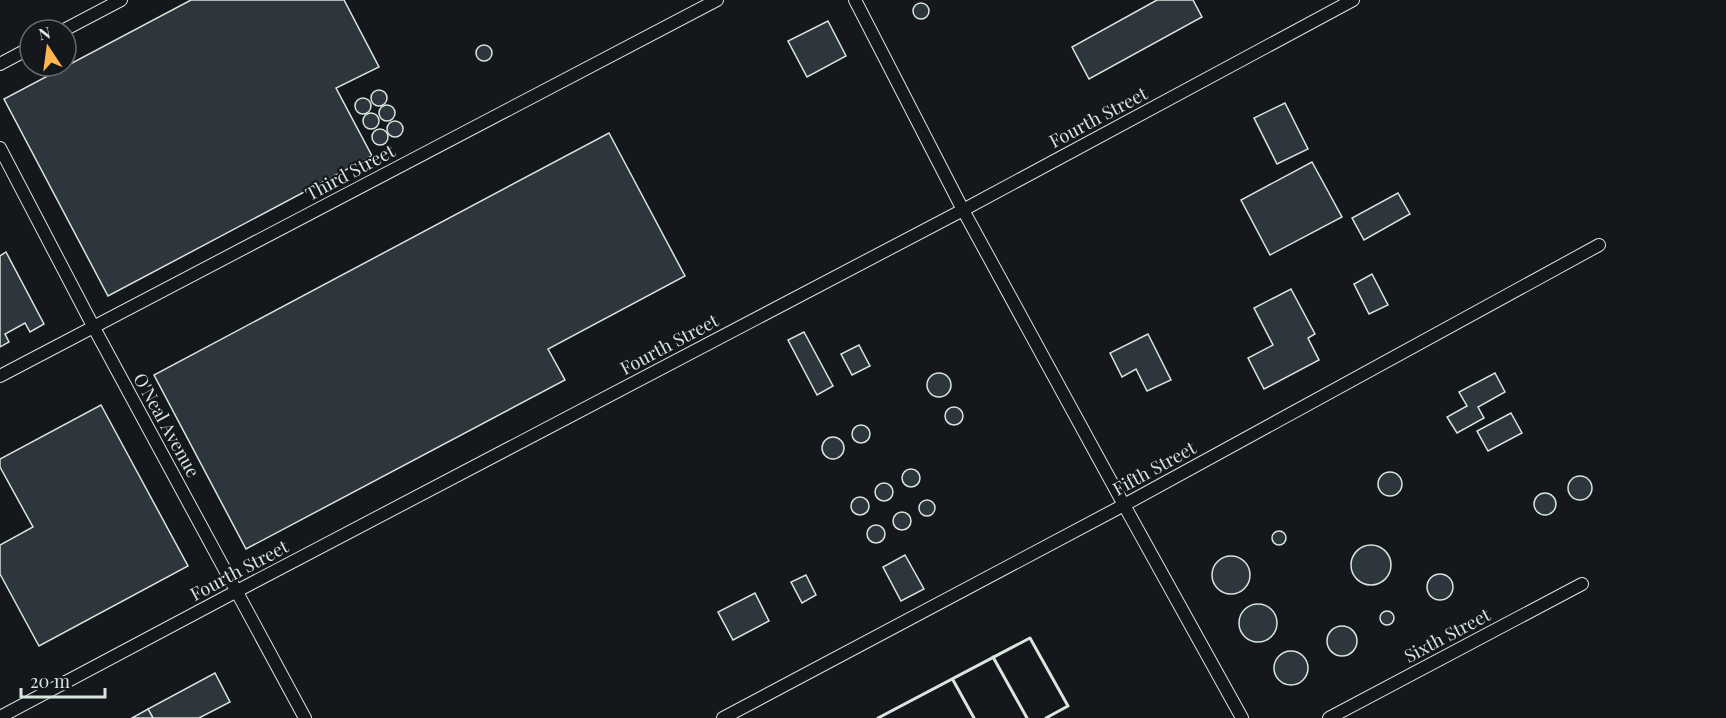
<svg xmlns="http://www.w3.org/2000/svg" width="1726" height="718" viewBox="0 0 1726 718" font-family="'Playfair Display',serif">
<style>
.building{fill:#2c363c;stroke:#d8e6dc;stroke-width:1.5}
.lines{fill:none;stroke-linecap:round;stroke-linejoin:round}
.lane-casing{stroke:#d8e6dc;stroke-width:14}
.lane{stroke:#14181c;stroke-width:12}
.wall{stroke:#d8e6dc;stroke-width:3}
.labels{text-anchor:middle;dominant-baseline:central;stroke-width:4.5;stroke-linejoin:round;paint-order:stroke}
.street-label{font-size:18px;fill:#d8e6dc;stroke:#14181c}
</style>
<rect width="100%" height="100%" fill="#14181c"/>
<!-- building -->
<g class="building">
<path d="M191 0H344L379 67 336 88 372 156 108 296 4 99Z"/>
<path d="M1157 0H1193L1202 17 1089 79 1072 47Z"/>
<circle cx="921" cy="11" r="8"/>
<path d="M828 21 846 56 807 77 788 41Z"/>
<circle cx="484" cy="53" r="8"/>
<circle cx="379" cy="98" r="8"/>
<circle cx="363" cy="106" r="8"/>
<path d="M1285 103 1308 149 1277 164 1254 118Z"/>
<circle cx="387" cy="113" r="8"/>
<circle cx="371" cy="121" r="8"/>
<circle cx="395" cy="129" r="8"/>
<circle cx="380" cy="137" r="8"/>
<path d="M609 133 685 276 548 349 565 380 246 549 154 375Z"/>
<path d="M1312 162 1342 217 1270 255 1241 200Z"/>
<path d="M1398 193 1410 214 1364 240 1352 218Z"/>
<path d="M6 252 44 324 30 332 25 323 5 334 9 342 0 347V256Z"/>
<path d="M1372 274 1388 305 1369 314 1354 284Z"/>
<path d="M1291 289 1315 334 1308 338 1319 360 1264 389 1248 358 1273 345 1254 308Z"/>
<path d="M804 332 833 386 817 395 788 340Z"/>
<path d="M1148 334 1171 380 1147 391 1136 369 1122 377 1110 353Z"/>
<path d="M859 345 870 366 852 375 841 354Z"/>
<circle cx="939" cy="385" r="12"/>
<path d="M1495 373 1505 392 1478 407 1484 418 1457 433 1447 417 1467 406 1459 392Z"/>
<path d="M101 405 188 566 39 646 0 574V545L33 527 0 467V459Z"/>
<circle cx="954" cy="416" r="9"/>
<path d="M1511 413 1522 433 1488 451 1477 431Z"/>
<circle cx="861" cy="434" r="9"/>
<circle cx="833" cy="448" r="11"/>
<circle cx="911" cy="478" r="9"/>
<circle cx="1390" cy="484" r="12"/>
<circle cx="1580" cy="488" r="12"/>
<circle cx="884" cy="492" r="9"/>
<circle cx="1545" cy="504" r="11"/>
<circle cx="860" cy="506" r="9"/>
<circle cx="927" cy="508" r="8"/>
<circle cx="902" cy="521" r="9"/>
<circle cx="876" cy="534" r="9"/>
<circle cx="1279" cy="538" r="7"/>
<circle cx="1371" cy="565" r="20"/>
<path d="M905 555 924 589 901 601 883 567Z"/>
<circle cx="1231" cy="575" r="19"/>
<circle cx="1440" cy="587" r="13"/>
<path d="M806 575 816 595 802 603 791 582Z"/>
<path d="M755 593 769 621 733 640 718 612Z"/>
<circle cx="1258" cy="623" r="19"/>
<circle cx="1387" cy="618" r="7"/>
<circle cx="1342" cy="641" r="15"/>
<circle cx="1291" cy="668" r="17"/>
<path d="M215 673 230 702 199 718H153L148 709Z"/>
<path d="M148 709 153 718H132Z"/>
</g>
<g class="lines">
<!-- lane casing -->
<g class="lane-casing">
<g id="lane">
<path d="M855 0 963 210 1124 505 1242 718"/>
<path d="M64 30 121 0"/>
<path d="M0 64 30 48"/>
<path d="M0 148 93 326 305 718"/>
<path d="M0 376 717 0"/>
<path d="M0 717 237 591 963 210 1353 0"/>
<path d="M723 718 1124 505 1599 245"/>
<path d="M1329 718 1582 584"/>
</g>
</g>
<!-- lane -->
<use href="#lane" class="lane"/>
<!-- wall -->
<g class="wall">
<path d="M993 657 1027 718"/>
<path d="M953 680 974 718"/>
<path d="M878 718 1030 638 1068 706 1046 718"/>
</g>
</g>
<g class="labels">
<!-- street labels -->
<g class="street-label">
<text transform="translate(1098 117) rotate(-28)">Fourth Street</text>
<text transform="translate(350 172) rotate(-28)">Third Street</text>
<text transform="translate(669 344) rotate(-28)">Fourth Street</text>
<text transform="translate(167 425) rotate(61)">O'Neal Avenue</text>
<text transform="translate(1154 468) rotate(-29)">Fifth Street</text>
<text transform="translate(239 570) rotate(-28)">Fourth Street</text>
<text transform="translate(1447 635) rotate(-28)">Sixth Street</text>
</g>
</g>
<!-- north arrow -->
<g transform="translate(48 48) rotate(347)"><circle r="28" fill="#14181c" stroke="#626a69" stroke-width="1.5"/>
<path d="M0-4.5L10 22L0 15L-10 22Z" fill="#ffb74d"/>
<text y="-9" font-size="16" font-weight="bold" text-anchor="middle" fill="#d8e6dc">N</text>
</g>
<!-- scale -->
<path d="M21 688v9h84v-9" fill="none" stroke="#d8e6dc" stroke-width="3"/>
<text x="30" y="688" font-size="18" fill="#d8e6dc" stroke="#14181c" stroke-width="4.5" paint-order="stroke">20 m</text>
</svg>
